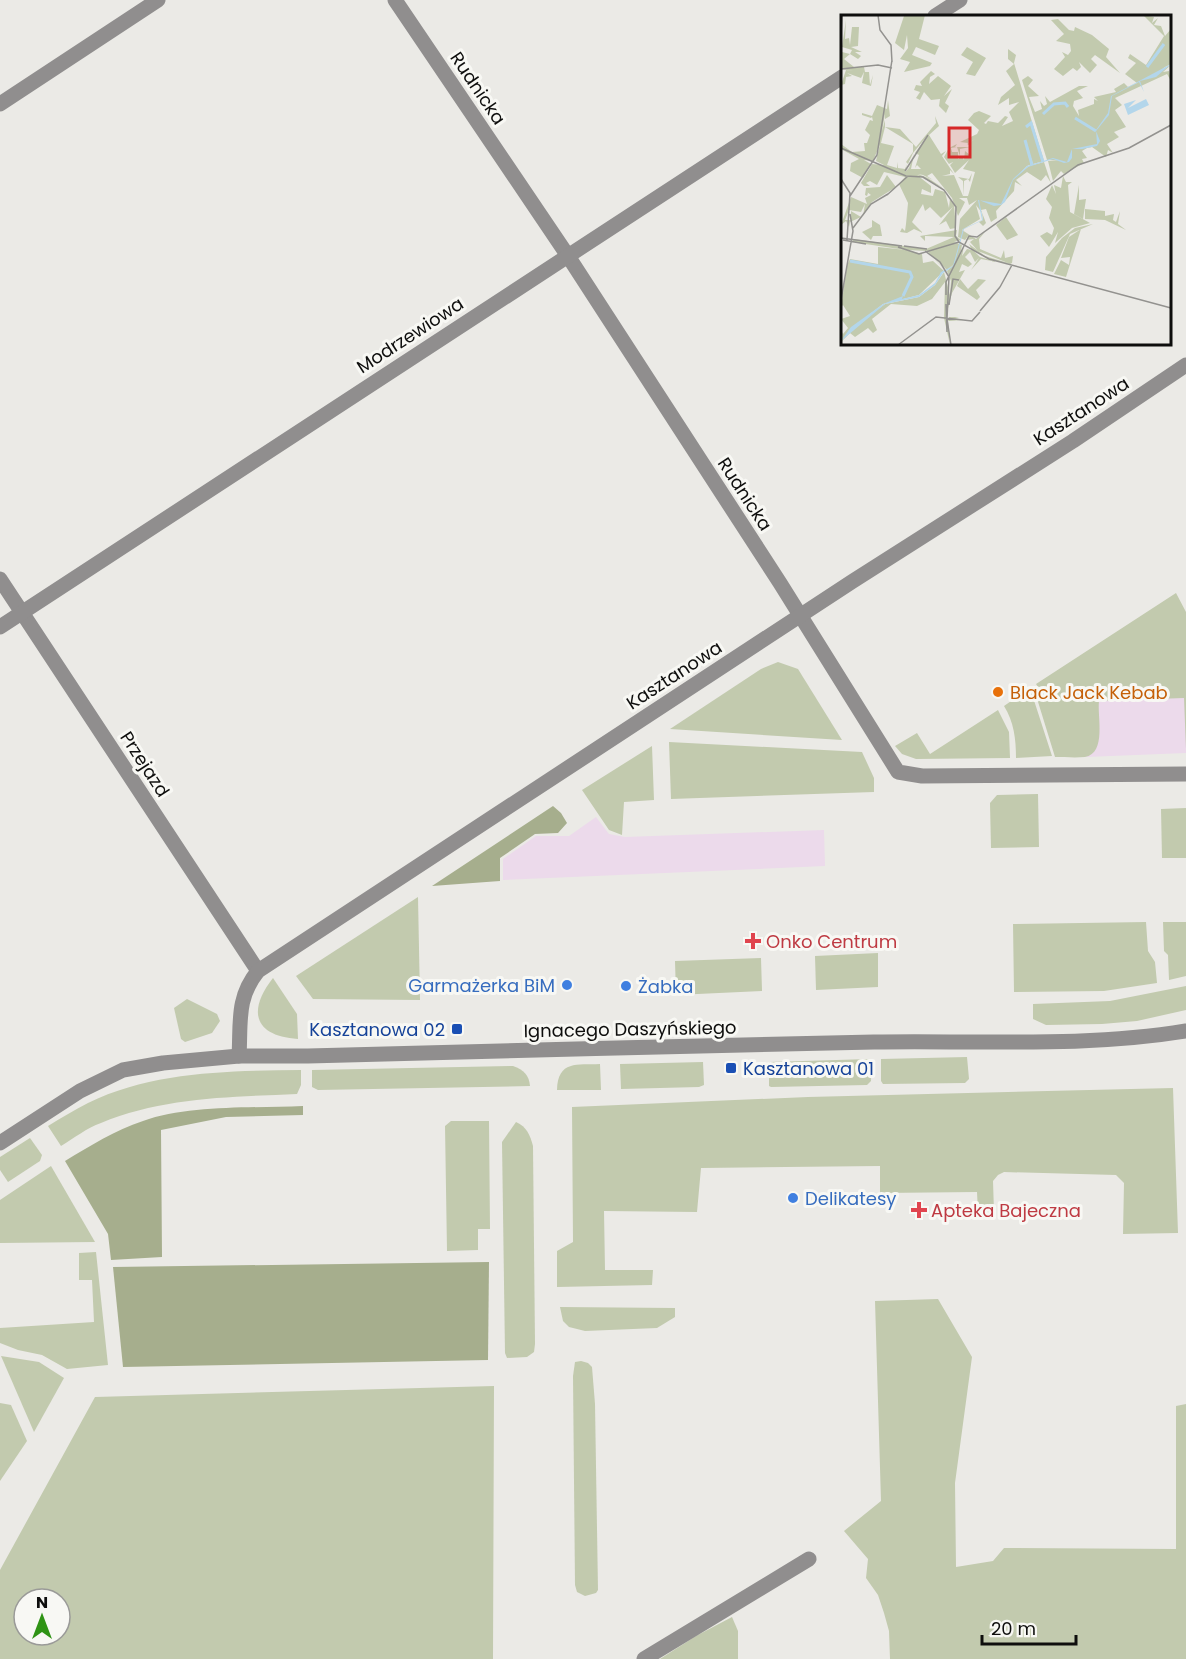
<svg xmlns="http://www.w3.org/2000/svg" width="1186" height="1659" viewBox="0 0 1186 1659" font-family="Poppins,sans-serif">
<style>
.industrial{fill:#ecdaeb}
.green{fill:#c2caae;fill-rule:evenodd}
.forest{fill:#a6ae8d}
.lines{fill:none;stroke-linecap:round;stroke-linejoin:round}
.minor{stroke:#908e8e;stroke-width:15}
.food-dot{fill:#e8710a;stroke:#f8f8f4;stroke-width:2}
.health-dot{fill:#e0444e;stroke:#f8f8f4;stroke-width:2}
.shop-dot{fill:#3f7fe0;stroke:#f8f8f4;stroke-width:2}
.transit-dot{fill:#1a4fb4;stroke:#f8f8f4;stroke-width:2}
.labels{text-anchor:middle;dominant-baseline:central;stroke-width:6;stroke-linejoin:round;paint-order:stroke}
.street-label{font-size:18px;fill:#0e0e0d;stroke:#f8f8f4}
.food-label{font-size:18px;fill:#c56008;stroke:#f8f8f4;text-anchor:start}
.health-label{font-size:18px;fill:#be3a42;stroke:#f8f8f4;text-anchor:start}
.shop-label{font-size:18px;fill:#366cbe;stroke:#f8f8f4;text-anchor:start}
.transit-label{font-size:18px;fill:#164399;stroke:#f8f8f4;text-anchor:end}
.inset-river{fill:none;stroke:#b3d6eb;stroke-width:3}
.inset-road{fill:none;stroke:#93928f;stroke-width:1.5}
.view{fill:#d62828;fill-opacity:0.15;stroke:#d62828;stroke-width:3}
.inset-edge{fill:none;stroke:#0e0e0d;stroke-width:3}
</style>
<rect width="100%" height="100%" fill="#ebeae6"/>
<!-- industrial -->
<g class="industrial">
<path d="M1186 647V753L1086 757 1085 703Z"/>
<path d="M596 817 609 834 625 837 824 830 825 866 503 880V859L536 836H569Z"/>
</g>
<!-- green -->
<g class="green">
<path d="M1176 593 1186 612V749L1184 698 1099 701C1097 716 1107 753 1085 757 1075 758 1064 757 1055 757L1035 692 1040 690 1036 684Z"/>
<path d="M778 662 798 669 842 740 670 729 761 669Z"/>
<path d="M1030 688 1052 756 1016 758C1016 739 1014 722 1004 706Z"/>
<path d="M998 710 1009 732 1010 758 916 759 902 754 895 746 917 733 930 754Z"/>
<path d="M669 742 862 752 874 778V792L671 799Z"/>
<path d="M652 746 654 800 624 802 622 835 609 830 582 790Z"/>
<path d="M1038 794 1039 847 991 848 990 803 997 795Z"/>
<path d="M1186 808V858H1162L1161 809Z"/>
<path d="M418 897 420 1000 313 999 296 976Z"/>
<path d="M1146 922 1148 951 1155 962 1157 983 1104 991 1014 992 1013 924Z"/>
<path d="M1163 922H1186V976L1169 980 1168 955 1164 951Z"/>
<path d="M878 953V987L816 990 815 956Z"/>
<path d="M761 958 762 991 676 995 675 961Z"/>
<path d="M273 978 297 1014 298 1039C254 1036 247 1011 273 978Z"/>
<path d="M1186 986V1010L1137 1021 1102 1024 1046 1025 1033 1019V1004L1110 1001Z"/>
<path d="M187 999 217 1014 220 1021 212 1033 185 1042 181 1039 174 1008Z"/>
<path d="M967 1057 969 1079 965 1083 883 1084 881 1081V1059Z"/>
<path d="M870 1059 871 1081 867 1085 771 1087 769 1086V1062Z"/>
<path d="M703 1062 704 1085 699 1087 621 1089 620 1064Z"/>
<path d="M600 1064 601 1090H557C558 1060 577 1065 600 1064Z"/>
<path d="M513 1066C524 1070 529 1075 530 1086L318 1090 312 1087V1070Z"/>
<path d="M301 1070V1085L297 1094C231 1097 163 1097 101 1123 87 1128 74 1138 61 1146L48 1126C61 1118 74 1110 88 1103 154 1071 230 1071 301 1070Z"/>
<path d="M1173 1088 1178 1233 1123 1234 1124 1183 1116 1175 1004 1172 998 1175 993 1181 994 1212 978 1213 977 1192 880 1193V1166L701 1168 697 1212 604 1211 605 1270H653L652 1285 557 1287V1251L573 1242 572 1107 808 1097Z"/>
<path d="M451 1121H489L490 1229H478V1250L447 1251 445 1126Z"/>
<path d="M516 1122C527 1127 530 1135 533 1146L535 1344 534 1352 527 1357 507 1358 505 1353 502 1142Z"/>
<path d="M30 1138 42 1155 40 1161 8 1182 0 1170V1157Z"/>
<path d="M51 1166 95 1242 0 1243V1200Z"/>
<path d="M96 1252 108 1365 67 1369 42 1355 18 1350 0 1343V1328L94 1322 92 1280H79V1253Z"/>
<path d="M938 1299 972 1357 955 1483 956 1567 993 1561 1004 1548 1176 1549V1406L1186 1404V1659H890L889 1631 884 1613 878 1595 866 1578 868 1559 844 1531 881 1501 875 1301Z"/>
<path d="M560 1307 675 1308V1317L657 1328 585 1331 569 1327 563 1321Z"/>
<path d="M1 1356 39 1362 64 1378 34 1432Z"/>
<path d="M581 1361 588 1363 592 1367 595 1404 598 1590 596 1593 585 1596 577 1592 575 1585 573 1376 575 1362Z"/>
<path d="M494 1386 493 1659H0V1570L95 1397ZM24 1599H60V1635H24Z"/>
<path d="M0 1403 11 1405 27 1441 0 1481Z"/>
<path d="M732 1617 738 1631V1659H660L696 1636Z"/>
</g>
<!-- forest -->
<g class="forest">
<path d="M553 806 561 813 567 823 558 833 535 834 500 858V881L432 886Z"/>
<path d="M303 1106V1115L226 1117 161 1130 162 1257 111 1260 108 1234 65 1161C90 1146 115 1130 143 1121 188 1105 254 1108 303 1106Z"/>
<path d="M489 1262 488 1360 123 1367 113 1267Z"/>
</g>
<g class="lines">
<!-- minor -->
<g class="minor">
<path d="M395 0 568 256 780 583 898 772 922 776 1186 774"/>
<path d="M935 16 960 0"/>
<path d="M0 104 158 0"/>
<path d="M0 579 258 971"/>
<path d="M0 627 842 77"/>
<path d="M239 1056C241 1023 236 998 258 971L853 581 1073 441 1186 365"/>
<path d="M0 1143 80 1091 123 1070 163 1063 239 1056H308C497 1052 685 1045 874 1042 978 1040 1083 1048 1186 1031"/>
<path d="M644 1659 809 1559"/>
</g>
</g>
<!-- markers -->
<circle class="food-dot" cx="998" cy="692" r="6"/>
<g class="health-dot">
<path d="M750 932h6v6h6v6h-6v6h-6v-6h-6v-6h6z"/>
<path d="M916 1201h6v6h6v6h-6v6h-6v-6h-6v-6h6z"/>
</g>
<g class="shop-dot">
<circle cx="567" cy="985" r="6"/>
<circle cx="626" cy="986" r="6"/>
<circle cx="793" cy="1198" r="6"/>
</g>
<g class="transit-dot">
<rect x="451" y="1023" width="12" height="12" rx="3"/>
<rect x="725" y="1062" width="12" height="12" rx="3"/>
</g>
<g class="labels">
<!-- street labels -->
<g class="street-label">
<text transform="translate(478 88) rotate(56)">Rudnicka</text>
<text transform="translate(410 335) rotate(-33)">Modrzewiowa</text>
<text transform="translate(1081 411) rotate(-33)">Kasztanowa</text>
<text transform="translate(745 494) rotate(57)">Rudnicka</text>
<text transform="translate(674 675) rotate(-33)">Kasztanowa</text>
<text transform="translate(145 764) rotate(57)">Przejazd</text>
<text transform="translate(630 1029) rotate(-1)">Ignacego Daszyńskiego</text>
</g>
<!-- food labels -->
<g class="food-label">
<text x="1010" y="692">Black Jack Kebab</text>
</g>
<!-- health labels -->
<g class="health-label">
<text x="766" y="941">Onko Centrum</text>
<text x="931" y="1210">Apteka Bajeczna</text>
</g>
<!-- shop labels -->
<g class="shop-label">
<text x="555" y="985" text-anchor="end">Garmażerka BiM</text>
<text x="638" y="986">Żabka</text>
<text x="805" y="1198">Delikatesy</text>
</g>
<!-- transit labels -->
<g class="transit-label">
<text x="445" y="1029">Kasztanowa 02</text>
<text x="743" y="1068" text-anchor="start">Kasztanowa 01</text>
</g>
</g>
<!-- overview -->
<g transform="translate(841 15)">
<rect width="330" height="330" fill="#ebeae6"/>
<path d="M84 0 78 24 98 31 94 40 75 32 71 40 91 48 89 51 63 57 69 47 59 44 67 33 66 20 63 35 54 28 63 1H51ZM302 0 313 2 311 8 317 3 313 10 320 11 324 21 330 14V49L324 52 319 56 330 50 322 57 328 56 330 66 326 59 274 83 281 90 274 95 285 112 273 117 278 122 266 129 272 138 267 135 265 142 251 132 246 133 241 136 246 143 241 144 243 148 223 159 220 156 212 166 207 146H218L206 145 181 65 187 61 192 65 187 71 198 81 188 82 194 97 201 94 199 86 203 91 206 89 204 81 209 87 238 71H247L236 76 242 83 233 86 232 91 238 101 237 95 253 89V84L257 86 253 82 275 77 273 74 283 68 287 72 296 68 284 59 295 48 287 43 289 39 305 50 323 21ZM217 4 228 15 233 16 234 12 251 20 268 34 265 42 279 58 254 40 250 44 256 50 249 58 238 47 240 52 236 56 232 53 222 61 213 54 224 42 221 37 227 40 230 36 229 29 215 26 223 19 210 5ZM5 5 4 24 8 23 9 30 11 12H18L17 31 10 32 21 37H14L20 41 17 44 9 39 3 44 13 52H23L24 57H28L29 70 32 60 30 71 21 68 23 57 20 63 6 58 11 61 5 62 4 69 0 70 5 55 13 56 0 54 1 37 9 39 11 35 1 32ZM126 32 145 43 134 61 125 59 132 47 120 40ZM167 34 175 40 173 48 203 146 192 149 184 125 191 149 186 151 177 160 188 151 203 147 210 168 205 160 200 166 186 157 175 165 181 171 174 167 173 176 155 196 156 203 150 207 145 194 140 195 145 208 142 211 138 207 142 205 141 198 135 190 139 204 121 215 135 224 144 217 138 224 139 234 160 243 163 235 164 243 172 241 171 248 169 249 147 244 133 236 139 242 156 247 140 244 130 255 138 243 134 247 129 237 124 242 131 249 127 252 121 249 118 257 124 255 111 278 105 301 108 306V302H118L114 303 122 305 107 306 109 330 103 303 104 267 91 284 76 291 50 289 31 304 36 315 32 318 27 313 14 322 9 318 0 327V315L2 319 7 313 0 304 9 301 2 290 0 292 7 244V248L9 244 37 249V232L65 235 11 227 12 224 85 234 113 222 84 221V226L79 221 116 215 115 221 120 225 113 227 121 230 119 241 123 231 121 241 126 234 131 235 128 229 144 241 167 248 137 236 129 227 133 224 125 225 128 220 124 225 117 222 119 204 136 185 128 190 126 183H118L124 187 117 201 111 183 91 158 86 161 92 165 82 160 77 159 87 163 102 173 76 160 90 171V178L81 174 80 179 92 181 94 174 104 177 108 193 109 183 113 190 115 213 109 214 105 206 98 210 112 192 100 203 89 192 84 196 82 189 71 207 82 218 73 214 66 218 59 217 61 213 64 216 65 209 67 188 58 169 64 162 43 157 36 170 29 166 25 168 29 171H23L20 168 31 149 43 150 35 146 39 129 32 146 23 145 30 149 22 163 9 156 10 148 18 144 0 134V129L11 137 24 136 23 128H26L29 120 24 115 29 105 32 106 31 102 30 103 21 100V98L31 101 36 90 46 94 47 85 49 101 44 104V99L41 116 44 105V112L59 114 75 132 95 108 94 101 98 111 88 120 100 139 105 136 101 141 113 159 109 155V159L101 161 113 160 122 181V166L117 162 128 164 131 158 129 167 127 164 123 166 122 181H127L134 157 122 154 128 145 114 158 109 150 112 147 108 149 103 142 108 133 116 129 114 132H129L119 134V141L116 132 110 133 111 137H117V144L121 141 123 145 124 136 129 140 130 131 126 129 134 124 127 128 119 127 136 119 138 115 127 105 133 98 138 96 150 101 143 108 145 109 147 106 157 108 164 101 167 102 161 111 172 106 168 97 178 87 168 90V83L157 90 160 82 174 70 165 56 173 49 167 44ZM44 112 72 129V137L64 132 72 137 65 147 67 149 72 138 87 120 74 138 78 140 74 153 76 150 80 154H70L73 139 68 153 64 157 66 149 64 154 57 153 56 147V153L46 150 53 131 40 128ZM66 235 86 236 103 254 91 240 106 255 114 248 106 256 110 266 109 280 103 257 94 270 78 282 44 289 7 316 42 289 78 280 103 256 92 246 82 248 81 239ZM90 56 94 59 89 62 88 69 97 61 110 71 103 81 111 74 104 88 108 91 105 98 98 91 99 84 90 85 83 77 79 85 75 83 79 77 73 75 75 70 81 71 79 67ZM46 160 55 172 31 187 22 201 24 189 20 197 8 195 4 205H10V196L20 202 9 207 8 212 5 206 0 210 10 182 26 189 24 183 30 180 26 177 27 178 26 181 24 180 25 173 39 172ZM222 161 225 167H231L227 170 229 197 249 208 231 213 214 228 217 217 208 232 199 221 206 217 211 220 213 213 208 203 211 192 205 184 211 170 215 179 213 170 220 173ZM238 170V185L245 184 242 204 233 199ZM244 194 264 196V201L273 199 272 205 275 207 279 196 277 209 285 215 264 205 244 204ZM165 202 177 220 166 225 155 210ZM31 205 39 210 41 221H32L30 225 21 217 31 212ZM252 209 229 219 212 257 204 255 205 242 221 223 234 213ZM240 214 225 262 213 259 220 245 228 250 229 242 220 243 228 222ZM119 264 127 274 137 264 145 265 135 275 139 282 136 285 116 271Z" fill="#c2caae" fill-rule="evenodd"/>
<path d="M330 49 315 62 299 66 303 77 298 67 271 81 268 100 255 116 259 126 256 131 241 134H231V143L228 147 223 148 212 144 187 152 172 165 164 187 160 190 153 191 138 185 142 205 123 214 113 251 102 258 94 270 78 282 44 289 0 326 10 312 42 289 62 281 61 284 78 280 94 268 100 257 112 251 122 214 141 205 137 185 160 189 172 164 186 151 212 143 226 147 231 134 256 129 255 115 267 98 270 81ZM305 84 308 90 287 100 283 89 295 85 287 93Z" fill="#b3d6eb"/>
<path class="inset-river" d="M306 52 323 29M202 99 213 89 224 88 227 92M234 103 255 116M185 112 190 108 202 147M184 125 191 150M9 246 69 257 71 262 62 281"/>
<path class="inset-road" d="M37 0 39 15 50 30 51 47M0 21 1 0M0 54 37 50 51 53M0 133 65 161 82 162 103 175 115 192 114 221 118 227M64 156 87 120M0 164 9 178 6 225M46 180 67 161M9 181 36 140 51 45M12 213 30 189 47 179M0 223 61 231M2 225 25 229M63 231 86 234M57 232 78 239 118 227 148 244 330 293M84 236 99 247 108 262 106 304 110 330M159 272 171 250M105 280V267L128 221 136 222 237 150 288 133 330 110M0 285 12 216 9 199M105 289 106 317M108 290 112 264 118 265M139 296 159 272M57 330 95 302 131 306 139 297"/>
<path class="view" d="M108 113H129V142H108Z"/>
<rect width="330" height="330" class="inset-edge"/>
</g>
<!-- north arrow -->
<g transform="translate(42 1617)"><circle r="28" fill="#f8f8f4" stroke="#9a9a98" stroke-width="1.5"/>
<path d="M0-4.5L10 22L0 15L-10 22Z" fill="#2f9315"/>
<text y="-9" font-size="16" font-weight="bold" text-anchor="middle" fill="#0e0e0d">N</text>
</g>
<!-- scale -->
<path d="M982 1635v9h94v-9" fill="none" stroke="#0e0e0d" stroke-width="3"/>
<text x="991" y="1635" font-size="18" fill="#0e0e0d" stroke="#f8f8f4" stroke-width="4.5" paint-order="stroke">20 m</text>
</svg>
